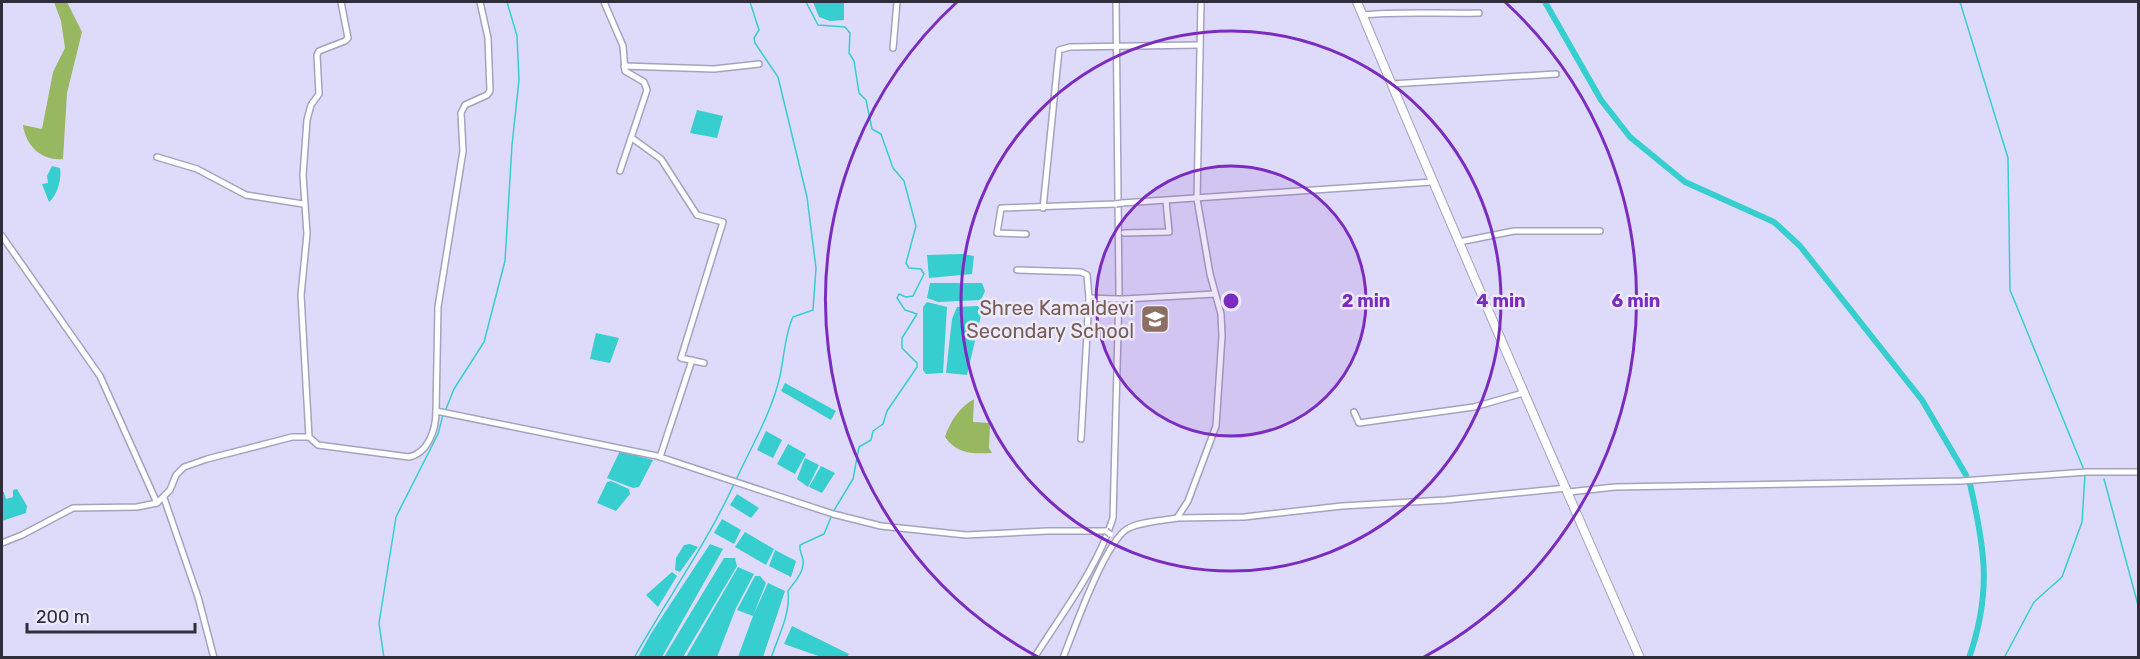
<svg xmlns="http://www.w3.org/2000/svg" width="2140" height="659" viewBox="0 0 2140 659" font-family="Rubik,sans-serif">
<style>
.forest{fill:#97b860}
.water{fill:#36cece}
.lines{fill:none;stroke-linecap:round;stroke-linejoin:round}
.stream{stroke:#36cece;stroke-width:1.5}
.canal{stroke:#36cece;stroke-width:6}
.street-casing{stroke:#a5a2bf;stroke-width:8}
.secondary-casing{stroke:#a5a2bf;stroke-width:10}
.street{stroke:#fff;stroke-width:5}
.secondary{stroke:#fff;stroke-width:8}
.street-bridge-casing{stroke:#a5a2bf;stroke-width:8;stroke-linecap:butt}
.street-bridge{stroke:#fff;stroke-width:5}
.ring{fill:none;stroke:#7b2cbf;stroke-width:3}
.labels{text-anchor:middle;dominant-baseline:central;stroke-width:5;stroke-linejoin:round;paint-order:stroke}
.education-label{font-size:20px;fill:#785e54;stroke:#eceafc;text-anchor:end}
.centre{fill:#7b2cbf;stroke:#eceafc;stroke-width:3}
.ring-label{font-size:18px;text-anchor:middle;font-weight:bold;fill:#7b2cbf;stroke:#eceafc;stroke-width:5;stroke-linejoin:round;paint-order:stroke}
</style>
<rect width="100%" height="100%" fill="#dedbfa"/>
<!-- forest -->
<g class="forest">
<path d="M54 2H67L82 32 67 93 63 159C41 161 26 146 23 125L42 129 53 72 65 48 61 21Z"/>
<path d="M974 399 973 422 990 423 989 448 992 453C972 454 957 454 945 437 950 421 960 407 974 399Z"/>
</g>
<!-- water -->
<g class="water">
<path d="M813 2H844V20L830 21 819 17Z"/>
<path d="M697 110 723 116 717 138 690 133Z"/>
<path d="M52 166 60 168C62 179 57 196 49 202L42 184 48 183 47 176Z"/>
<path d="M962 254 974 256 972 274 929 278 927 255Z"/>
<path d="M930 283H982L985 291 981 300 938 302 927 298Z"/>
<path d="M927 302 947 307 943 373 926 374 923 370V307Z"/>
<path d="M978 306 982 311 967 375 946 373 952 319 957 307Z"/>
<path d="M596 333 619 338 610 363 590 359Z"/>
<path d="M785 383 836 411 831 420 781 391Z"/>
<path d="M766 431 782 440 773 458 757 450Z"/>
<path d="M788 444 806 454 795 474 777 464Z"/>
<path d="M620 451 653 460 639 487 633 488 607 478Z"/>
<path d="M805 458 819 465 808 487 797 479Z"/>
<path d="M821 466 835 473 822 493 809 487Z"/>
<path d="M611 481 629 489 630 494 616 511 597 503 607 482Z"/>
<path d="M17 489 27 506 26 513 2 521V492H4L6 499 13 497V490Z"/>
<path d="M737 494 759 508 751 518 730 505Z"/>
<path d="M722 519 741 530 734 544 714 533Z"/>
<path d="M745 532 774 549 766 565 735 547Z"/>
<path d="M690 544 698 547 680 572 675 570 676 558 684 545Z"/>
<path d="M710 544 723 549 662 657H638L652 632Z"/>
<path d="M775 550 796 561 791 577 769 566Z"/>
<path d="M724 558H735L737 566 683 657H664Z"/>
<path d="M738 567 754 574 736 608 717 657H686Z"/>
<path d="M672 572 677 576 658 607 646 595Z"/>
<path d="M755 576H760L766 583 753 616 768 583 785 591 763 657H738L753 616 737 610Z"/>
<path d="M792 626 849 654 847 657H821L784 644Z"/>
</g>
<g class="lines">
<!-- stream -->
<g class="stream">
<path d="M806 2 818 25 845 27 850 33 849 53 854 61 859 93 866 100 872 129 881 134 893 168 904 181 916 226 906 263 909 268 921 269 924 274 913 296 906 297 899 294 897 298 905 310 917 314 902 338V348L917 363V367L887 411 883 424 873 431 871 440 859 447 853 479 833 512"/>
<path d="M1960 2 2008 158 2010 290 2084 470"/>
<path d="M446 409 454 389 484 342 505 261 512 145 519 80 517 36 507 2"/>
<path d="M2104 479 2138 605"/>
<path d="M736 480C751 447 772 412 780 376 784 358 785 333 793 317L813 310 816 268 807 197 778 77 755 43 754 38 759 30 750 2"/>
<path d="M384 658 379 623 396 517 438 434 443 415"/>
<path d="M634 658C667 599 706 545 734 484"/>
<path d="M771 658C778 637 791 613 788 591 794 583 805 571 803 560 802 553 799 552 800 545L824 534 831 517"/>
<path d="M2004 658 2034 602 2062 577 2082 522 2085 475"/>
</g>
<!-- canal -->
<g class="canal">
<path d="M1545 2 1601 100 1630 137 1685 182 1774 222 1800 246 1922 400 1966 475"/>
<path d="M1969 658C1992 592 1985 549 1970 484"/>
</g>
<!-- street casing -->
<g class="street-casing">
<g id="street">
<path d="M604 2 623 46 625 71 644 82 647 90 620 171"/>
<path d="M1362 15C1401 11 1439 14 1479 13"/>
<path d="M893 48 897 2"/>
<path d="M624 66 714 69 759 64"/>
<path d="M1391 84 1556 74"/>
<path d="M632 138 661 159 697 215 723 222 681 358 704 363"/>
<path d="M157 157 197 169 246 195 303 204"/>
<path d="M1122 203 1432 182"/>
<path d="M1043 208 1059 50 1070 47 1199 45"/>
<path d="M1124 233 1169 232 1166 201"/>
<path d="M1026 234 997 233 1001 208 1116 204"/>
<path d="M2 236 100 376 157 503"/>
<path d="M1459 242 1514 231H1600"/>
<path d="M1017 270 1081 272 1087 275 1089 298"/>
<path d="M1124 299 1215 294"/>
<path d="M436 411 438 307 463 151 461 113 465 105 487 95 490 91 488 38 480 2"/>
<path d="M1354 412 1359 423 1474 407 1523 393"/>
<path d="M309 437 301 295 307 234 303 175 307 120 311 105 319 94 317 55 319 51 345 41 348 38 341 2"/>
<path d="M1081 439 1089 298 1115 299"/>
<path d="M660 457 692 360"/>
<path d="M1569 492 1615 487 1961 481 2087 472H2138"/>
<path d="M164 498 198 597 214 658"/>
<path d="M1177 518 1244 517 1342 506 1446 500 1567 488"/>
<path d="M2 543 22 535 73 508 137 507 157 503 170 490 176 475 184 467 207 459 292 437H309L318 445 409 457C428 453 436 430 436 411L657 456 833 514 881 526 966 535 1047 531H1106"/>
<path d="M1034 658C1062 613 1097 569 1113 518L1119 293 1116 2"/>
<path d="M1063 658C1074 630 1104 544 1127 529 1141 521 1162 521 1177 518L1188 501 1216 426 1222 336 1221 314 1210 274 1197 199 1201 2"/>
</g>
</g>
<!-- secondary casing -->
<g class="secondary-casing">
<path id="secondary" d="M1357 2C1449 221 1544 440 1640 658"/>
</g>
<!-- street -->
<use href="#street" class="street"/>
<!-- secondary -->
<use href="#secondary" class="secondary"/>
<!-- street-bridge casing -->
<g class="street-bridge-casing">
<g id="street-bridge">
<path d="M1116 204 1122 203"/>
<path d="M1115 299H1124"/>
<path d="M1106 531 1110 534"/>
</g>
</g>
<!-- street-bridge -->
<use href="#street-bridge" class="street-bridge"/>
</g>
<!-- distance rings -->
<circle cx="1231" cy="301" r="135" fill="#7b2cbf" fill-opacity=".12"/>
<g class="ring">
<circle cx="1231" cy="301" r="135"/>
<circle cx="1231" cy="301" r="270"/>
<path d="M1038 657A405 405 0 0 1 957 2M1505 2A405 405 0 0 1 1424 657"/>
</g>
<!-- icons -->
<defs>
<g id="school-square" transform="scale(1.5)"><rect x="-9" y="-9" width="18" height="18" rx="4" fill="#8d6e63" stroke="#eceafc"/><path d="M0-5L7-2L0 1L-7-2ZM-4 1L0 2.5L4 1V4Q0 6-4 4Z" fill="#fff"/></g>
</defs>
<g fill-rule="evenodd">
<use href="#school-square" x="1155" y="319"/>
</g>
<g class="labels">
<!-- education labels -->
<g class="education-label">
<text x="1134" y="308">Shree Kamaldevi<tspan x="1134" dy="23">Secondary School</tspan></text>
</g>
</g>
<circle cx="1231" cy="301" r="9" class="centre"/>
<g class="ring-label">
<text x="1366" y="307">2 min</text>
<text x="1501" y="307">4 min</text>
<text x="1636" y="307">6 min</text>
</g>
<!-- border -->
<rect width="2140" height="659" fill="none" stroke="#2f2e3a" stroke-width="6"/>
<!-- scale -->
<path d="M27 623v9h168v-9" fill="none" stroke="#2f2e3a" stroke-width="3"/>
<text x="36" y="623" font-size="18" fill="#2f2e3a" stroke="#eceafc" stroke-width="4.5" paint-order="stroke">200 m</text>
</svg>
